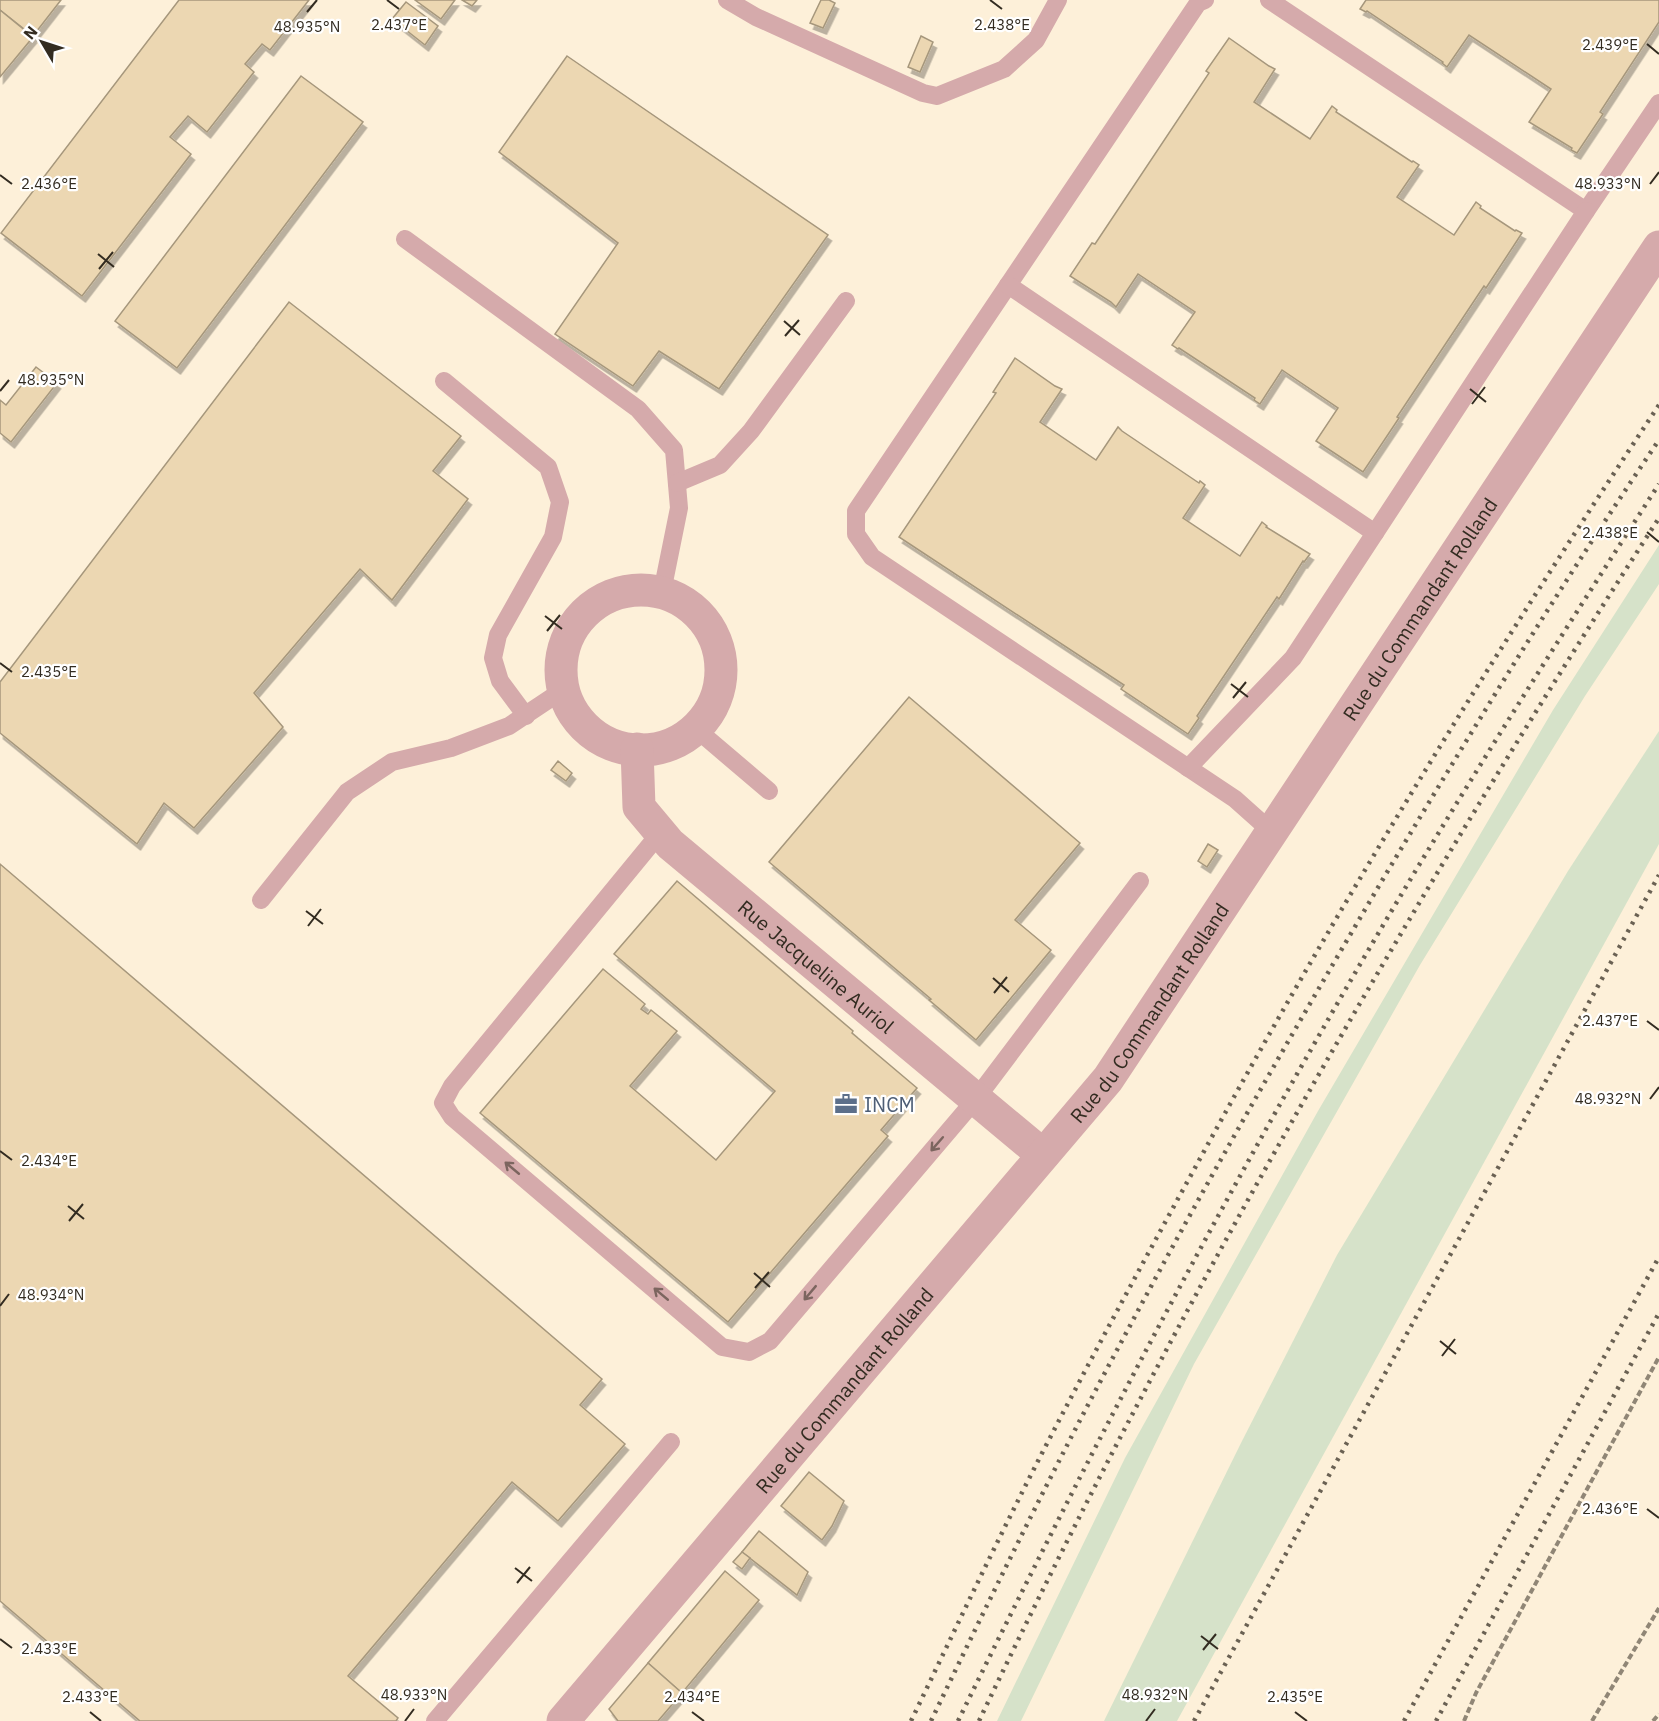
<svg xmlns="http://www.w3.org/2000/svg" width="1659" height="1721" viewBox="0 0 1659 1721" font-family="'IBM Plex Sans',sans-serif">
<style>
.green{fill:#d6e2c9}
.building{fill:#ecd7b2;stroke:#a6977c;stroke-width:1.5;filter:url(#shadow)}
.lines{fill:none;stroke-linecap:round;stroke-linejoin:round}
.path{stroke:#908676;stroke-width:4;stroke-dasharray:6 3;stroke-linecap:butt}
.service{stroke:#d5aaab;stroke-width:18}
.minor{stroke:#d5aaab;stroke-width:33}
.tertiary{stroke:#d5aaab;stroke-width:33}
.rail{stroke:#6a6153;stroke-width:4.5;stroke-dasharray:3 6;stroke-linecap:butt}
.oneway{stroke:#7c655f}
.ticks{fill:none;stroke:#332c21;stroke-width:2}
.labels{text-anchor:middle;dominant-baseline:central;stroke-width:4.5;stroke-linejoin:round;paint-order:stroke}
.street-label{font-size:20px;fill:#332c21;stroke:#fff}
.service-label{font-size:20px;fill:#4e5e75;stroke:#fff;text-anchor:start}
.ticks-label{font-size:15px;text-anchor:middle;fill:#332c21;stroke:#fff;stroke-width:4.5;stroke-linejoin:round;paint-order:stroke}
</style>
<defs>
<filter id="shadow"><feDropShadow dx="3.5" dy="6" stdDeviation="0" flood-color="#0004"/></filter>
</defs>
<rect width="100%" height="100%" fill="#fdf0d9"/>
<!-- green -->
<g class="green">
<path d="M1659 545V584L1585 696 1420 965 1194 1364 1021 1721H997L1125 1458 1318 1111 1553 710Z"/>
<path d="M1659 731V844L1177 1721H1104L1241 1443 1337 1255 1568 871Z"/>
</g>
<!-- building -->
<g class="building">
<path d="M0 0H61L33 36 0 10Z"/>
<path d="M179 0H309L270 50 262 44 245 64 254 72 207 132 188 116 170 137 191 154 82 296 1 233Z"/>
<path d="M415 0H455L441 19Z"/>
<path d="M462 0H477L472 6Z"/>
<path d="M821 0H829L835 3 823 28 810 23Z"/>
<path d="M1366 0H1659V22L1600 112 1603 114 1577 153 1571 150 1572 148 1529 122 1551 89 1469 35 1447 67 1442 63 1443 62 1367 11 1366 12 1360 9Z"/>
<path d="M406 2 438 26 425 45 392 19Z"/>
<path d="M0 10 33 37 0 77Z"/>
<path d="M921 36 933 42 920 72 908 67Z"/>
<path d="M1229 38 1269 66 1275 69 1254 102 1310 139 1332 106 1337 110 1336 112 1412 162 1413 161 1419 165 1397 197 1454 235 1476 202 1481 206 1480 208 1515 231 1516 230 1522 233 1486 288 1484 286 1397 417 1399 418 1363 472 1316 441 1338 408 1282 370 1260 404 1254 400 1255 398 1179 348 1178 349 1172 345 1195 312 1138 274 1116 307 1111 302 1070 276 1092 243 1095 244 1209 73 1206 71Z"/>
<path d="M567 56 828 235 719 389 659 351 633 386 555 334 618 243 499 152Z"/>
<path d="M301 76 363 122 177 368 115 321Z"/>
<path d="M289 302 461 436 433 471 468 499 392 600 360 569 254 693 283 727 194 828 164 803 137 844 0 733V682Z"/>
<path d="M1015 358 1055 386 1062 389 1040 422 1096 460 1118 427 1122 431 1199 483 1200 481 1205 485 1183 518 1240 556 1262 522 1267 526 1266 527 1310 554 1304 562 1303 561 1279 599 1277 597 1197 716 1199 718 1188 734 1121 689 1124 685 899 537 996 393 993 392Z"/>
<path d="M36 367 57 383 11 442 0 433V400L6 405Z"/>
<path d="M909 697 1080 843 1015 920 1051 950 976 1040 929 1000 931 999 769 862Z"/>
<path d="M558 761 572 773 566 781 551 770Z"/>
<path d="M1208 844 1218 850 1207 867 1198 861Z"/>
<path d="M0 864 602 1379 580 1405 625 1444 558 1521 512 1482 348 1676 398 1718 396 1721H140L0 1601Z"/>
<path d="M677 881 853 1031 852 1033 917 1088 881 1130 888 1136 728 1322 480 1113 603 969 645 1004 641 1009 648 1014 651 1010 677 1031 630 1086 716 1160 775 1091 614 954Z"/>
<path d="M809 1472 844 1501 832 1526 822 1540 781 1506Z"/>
<path d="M759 1531 808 1572 797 1595 742 1552Z"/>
<path d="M742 1552 750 1558 742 1569 733 1562Z"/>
<path d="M725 1571 759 1600 682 1693 648 1663Z"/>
<path d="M648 1663 682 1693 658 1721H618L609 1709Z"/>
</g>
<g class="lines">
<!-- path -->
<g class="path">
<path d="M1464 1721 1476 1693 1659 1357"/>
<path d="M1592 1721 1659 1608"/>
<path d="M1653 1721 1659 1714"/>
</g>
<!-- service -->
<g class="service">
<path d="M727 0 756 17 923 93 937 96 1004 69 1036 40 1058 0"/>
<path d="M1205 0 1198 3 856 511V534L872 557 1235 799 1272 832"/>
<path d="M1269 0 1586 211 1659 103"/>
<path d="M405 239 638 409 674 450 679 508 662 592"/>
<path d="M1008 285 1375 533"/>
<path d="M444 381 548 467 560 502 553 537 498 635 493 658 500 681 526 716"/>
<path d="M677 483 720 465 751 431 846 301"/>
<path d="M695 728 769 791"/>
<path d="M1188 768 1293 658 1586 211"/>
<path d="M660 833 452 1086 443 1103 452 1117 722 1347 749 1352 770 1341 975 1100 1140 881"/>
<path d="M261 900 347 792 392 762 451 748 509 726 563 690"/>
<path d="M435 1721 671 1442"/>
</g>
<!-- minor -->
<g class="minor">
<circle cx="641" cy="670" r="80"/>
<path id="s1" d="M637 749 639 807 670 844 1043 1155"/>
</g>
<!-- tertiary -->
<path class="tertiary" id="s2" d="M563 1721 1108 1079 1659 247"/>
<!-- rail -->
<g class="rail">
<path d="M911 1721C953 1634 994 1547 1038 1461 1089 1362 1142 1264 1196 1166 1338 905 1495 652 1659 405"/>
<path d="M931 1721C993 1592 1056 1463 1124 1337 1206 1182 1294 1030 1383 879 1472 730 1562 583 1659 440"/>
<path d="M958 1721C1073 1486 1194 1253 1325 1025 1430 841 1544 662 1659 484"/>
<path d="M979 1721C1177 1305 1409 904 1659 518"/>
<path d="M1194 1721 1659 875"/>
<path d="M1404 1721 1659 1257"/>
<path d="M1436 1721 1659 1313"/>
</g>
</g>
<!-- one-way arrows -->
<defs><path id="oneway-shaft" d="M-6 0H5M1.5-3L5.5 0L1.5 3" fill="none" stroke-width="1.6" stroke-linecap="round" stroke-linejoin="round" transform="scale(1.5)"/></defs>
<g class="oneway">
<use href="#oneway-shaft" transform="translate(937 1144) rotate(131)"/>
<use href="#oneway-shaft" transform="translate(512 1168) rotate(-140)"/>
<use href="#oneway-shaft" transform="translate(810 1293) rotate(130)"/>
<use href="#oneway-shaft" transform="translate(661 1294) rotate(-140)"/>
</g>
<!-- ticks -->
<path class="ticks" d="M387 0 399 9M990 0 1002 9M307 12 317 0M1647 44 1659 54M0 175 12 184M1650 184 1659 172M98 254 114 267M99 269 113 252M784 321 800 335M785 336 799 320M1470 389 1486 402M0 391 9 380M1472 404 1485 387M1647 532 1659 542M545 616 562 629M547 631 560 615M0 663 12 672M1231 684 1248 697M1233 698 1246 682M306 911 323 924M308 926 321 909M993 978 1009 992M994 993 1007 977M1647 1021 1659 1030M1650 1099 1659 1087M0 1151 12 1160M68 1206 84 1219M69 1221 83 1204M754 1273 770 1287M755 1288 769 1272M0 1306 9 1294M1440 1341 1456 1354M1442 1356 1455 1339M1647 1509 1659 1518M515 1568 532 1581M517 1583 530 1567M1201 1636 1218 1649M0 1639 12 1648M1203 1650 1216 1634M90 1712 101 1721M692 1712 704 1721M1295 1712 1307 1721M405 1721 414 1709M1146 1721 1155 1709"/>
<!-- icons -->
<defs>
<g id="office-bare" transform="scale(1.8)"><path d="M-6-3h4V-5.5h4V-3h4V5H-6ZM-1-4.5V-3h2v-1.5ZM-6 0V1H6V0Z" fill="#5c6f8a" stroke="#fff" stroke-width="2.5" paint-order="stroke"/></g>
</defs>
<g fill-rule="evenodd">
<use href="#office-bare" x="846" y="1104"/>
</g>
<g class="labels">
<!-- street labels -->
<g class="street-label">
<text stroke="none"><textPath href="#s2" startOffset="1406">Rue du Commandant Rolland</textPath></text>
<text stroke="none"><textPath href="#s1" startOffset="297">Rue Jacqueline Auriol</textPath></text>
<text stroke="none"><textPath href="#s2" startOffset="920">Rue du Commandant Rolland</textPath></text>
<text stroke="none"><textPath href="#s2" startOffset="434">Rue du Commandant Rolland</textPath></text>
</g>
<!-- service labels -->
<g class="service-label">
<text x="864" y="1104">INCM</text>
</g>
</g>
<g class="ticks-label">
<text x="399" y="30">2.437°E</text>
<text x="1002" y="30">2.438°E</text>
<text x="307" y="32">48.935°N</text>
<text x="1610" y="50">2.439°E</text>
<text x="1608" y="189">48.933°N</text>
<text x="49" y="189">2.436°E</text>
<text x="51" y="385">48.935°N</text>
<text x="1610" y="538">2.438°E</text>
<text x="49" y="677">2.435°E</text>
<text x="1610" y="1026">2.437°E</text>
<text x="1608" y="1104">48.932°N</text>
<text x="49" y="1166">2.434°E</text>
<text x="51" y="1300">48.934°N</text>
<text x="1610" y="1514">2.436°E</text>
<text x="49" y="1654">2.433°E</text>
<text x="414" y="1700">48.933°N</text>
<text x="1155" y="1700">48.932°N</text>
<text x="90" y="1702">2.433°E</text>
<text x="692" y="1702">2.434°E</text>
<text x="1295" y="1702">2.435°E</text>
</g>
<!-- north arrow -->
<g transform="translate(42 42) rotate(309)" stroke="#ffffff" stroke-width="4.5" paint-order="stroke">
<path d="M0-4.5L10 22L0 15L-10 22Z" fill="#332c21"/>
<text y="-9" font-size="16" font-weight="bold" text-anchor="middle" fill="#332c21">N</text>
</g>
</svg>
